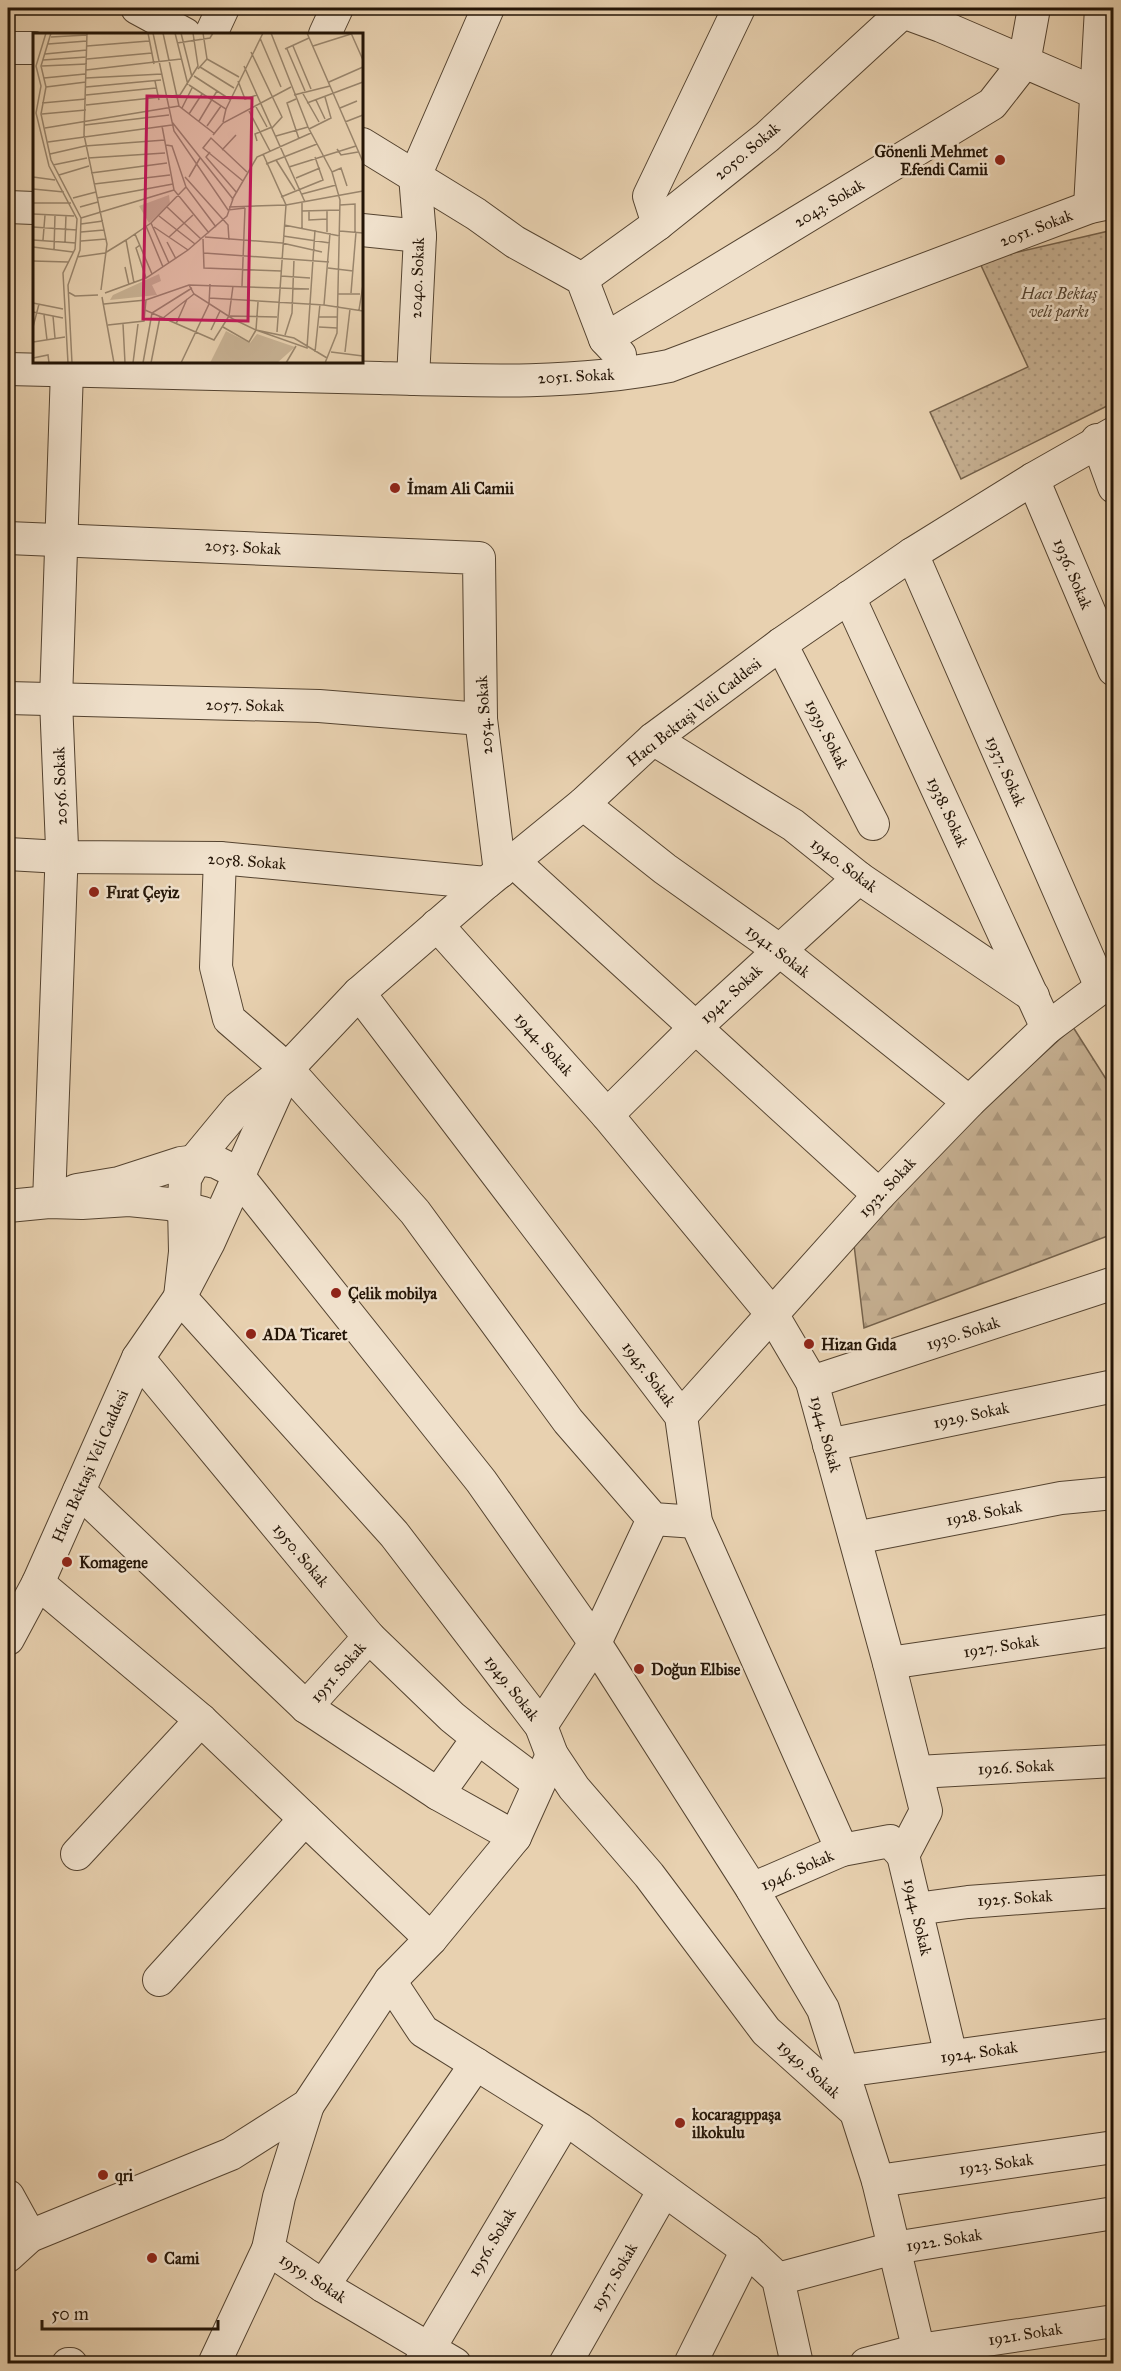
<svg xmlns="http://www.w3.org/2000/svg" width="1121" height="2371" viewBox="0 0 1121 2371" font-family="'IM FELL Great Primer',serif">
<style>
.grass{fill:url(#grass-dots);stroke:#75624c;stroke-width:1.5}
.forest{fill:url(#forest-firs);stroke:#75624c;stroke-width:1.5}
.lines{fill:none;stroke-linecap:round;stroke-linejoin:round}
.minor-casing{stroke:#544330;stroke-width:34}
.minor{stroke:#f0e1cc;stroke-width:32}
.poi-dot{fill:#8f2418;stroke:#f0e1cc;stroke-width:2}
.labels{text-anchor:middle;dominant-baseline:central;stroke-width:5;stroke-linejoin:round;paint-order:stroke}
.street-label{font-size:16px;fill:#231406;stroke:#f0e1cc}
.poi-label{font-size:16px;font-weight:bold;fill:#231406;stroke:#f0e1cc;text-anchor:start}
.park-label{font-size:16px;font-style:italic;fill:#544330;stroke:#f0e1cc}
.inset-road{fill:none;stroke:#99856c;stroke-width:1.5}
.view{fill:#c2185b;fill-opacity:0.15;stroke:#c2185b;stroke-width:3}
.inset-edge{fill:none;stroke:#231406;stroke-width:3}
</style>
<defs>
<pattern id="grass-dots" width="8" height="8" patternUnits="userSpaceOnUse" patternTransform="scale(1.5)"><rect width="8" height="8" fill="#c7b193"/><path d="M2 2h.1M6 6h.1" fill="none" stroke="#ab977d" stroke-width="1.8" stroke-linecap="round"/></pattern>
<pattern id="forest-firs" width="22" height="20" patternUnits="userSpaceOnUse" patternTransform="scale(1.5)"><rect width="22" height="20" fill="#c7b193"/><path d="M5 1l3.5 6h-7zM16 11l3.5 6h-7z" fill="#ab977d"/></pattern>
</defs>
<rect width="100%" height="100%" fill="#e8d1b0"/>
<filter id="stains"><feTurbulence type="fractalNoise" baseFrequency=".00333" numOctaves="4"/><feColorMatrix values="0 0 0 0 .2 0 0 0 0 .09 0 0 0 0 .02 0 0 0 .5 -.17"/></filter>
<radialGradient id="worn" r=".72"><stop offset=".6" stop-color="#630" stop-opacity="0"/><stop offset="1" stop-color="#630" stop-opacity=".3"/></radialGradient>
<!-- grass -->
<path class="grass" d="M1113 230V403L961 479 930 412 1028 367 979 261Z"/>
<!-- forest -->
<path class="forest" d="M1073 1027 1113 1090V1234L864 1328 852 1228Z"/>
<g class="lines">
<!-- minor casing -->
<g class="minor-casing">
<g id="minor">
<path d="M137 8 185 34"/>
<path d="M892 8 941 26 1096 93"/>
<path d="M211 34 223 8"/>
<path d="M325 34 337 8"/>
<path d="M8 48H34"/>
<path d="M362 144 476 214 515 242 582 279 605 339 620 355"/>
<path d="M8 207 34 208"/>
<path d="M1090 207 1101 8"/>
<path d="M658 224 649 196 739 8"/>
<path d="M362 230 420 236"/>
<path d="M582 279 658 224 767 137 903 12"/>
<path d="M605 339 992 104 1024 63 1034 8"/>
<path d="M8 369C132 371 256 376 380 378 475 381 575 385 669 366L1090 207 1114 202"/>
<path d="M413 379 420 236 415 176 488 8"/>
<path d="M1097 440 1114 487"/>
<path d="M1033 479 1114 670"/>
<path d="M8 538 479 558 481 719 500 872"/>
<path d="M912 554 1101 987"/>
<path d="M849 597 1047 1028"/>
<path d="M781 644 873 824"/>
<path d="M8 698 319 706 481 719"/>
<path d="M653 739 793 825 859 878 1033 996"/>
<path d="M583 804 665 869 779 950 969 1102"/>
<path d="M8 854 61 857 220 858 486 883"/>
<path d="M220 858 216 967 229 1019 287 1069 415 1212 568 1421 653 1519 696 1522"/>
<path d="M513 861 879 1195"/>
<path d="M437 925 607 1115 772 1314 812 1382 889 1663 926 1811 903 1855 951 2056"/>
<path d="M359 993 681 1416 696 1522 842 1850 890 1841 903 1855"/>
<path d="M607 1115 696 1027 859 878"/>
<path d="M49 1202 77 1190 119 1183 181 1163 205 1160 216 1162 234 1171 481 1481 595 1643 752 1889 823 2009 878 2181 922 2364"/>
<path d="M49 1202 62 847 56 700 67 370"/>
<path d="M8 1206 49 1202 82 1203 129 1200 169 1204 203 1213"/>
<path d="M180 1297 185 1252 184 1205 185 1179 195 1160 238 1108 287 1069 359 993 486 883 583 804 653 739 781 644 912 554 1033 479 1114 433"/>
<path d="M180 1297 394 1534 541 1726 552 1755 574 1788 649 1875 766 2031 855 2111"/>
<path d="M138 1358 369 1637 452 1717 478 1738 438 1794"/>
<path d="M812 1382 1114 1283"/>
<path d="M681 1416 879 1195 969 1102 1047 1028 1114 978"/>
<path d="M829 1445 1114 1386"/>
<path d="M855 1538 1061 1498 1114 1493"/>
<path d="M38 1583 201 1720 431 1939 515 1837 438 1794 306 1707 79 1491"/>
<path d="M8 1639 38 1583 138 1358 180 1297 209 1242 284 1075"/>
<path d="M889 1663 1114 1630"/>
<path d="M306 1707 369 1637"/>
<path d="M541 1726 595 1643 653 1519"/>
<path d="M478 1738 538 1783"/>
<path d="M918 1772 1114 1761"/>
<path d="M515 1837 552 1755"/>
<path d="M77 1854 201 1720"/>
<path d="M752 1889 842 1850"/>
<path d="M916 1909 968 1902 1114 1891"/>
<path d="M159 1980 305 1819"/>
<path d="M390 1981 423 2031 580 2129 747 2250 778 2279 797 2364"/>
<path d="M844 2071 1114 2034"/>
<path d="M308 2105 279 2197 268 2249 323 2286 455 2364"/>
<path d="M878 2181 1114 2147"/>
<path d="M8 2196 30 2236"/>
<path d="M8 2256 30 2236 231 2154 308 2105 390 1981 431 1939"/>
<path d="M778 2279 894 2248 1114 2213"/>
<path d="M323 2286 476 2064"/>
<path d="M68 2364H71"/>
<path d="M214 2364 268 2249"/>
<path d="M420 2364 565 2120"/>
<path d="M565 2364 664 2190"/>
<path d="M690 2364 747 2250"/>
<path d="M866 2364 919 2350 1114 2321"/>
</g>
</g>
<!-- minor -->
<use href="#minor" class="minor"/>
</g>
<!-- markers -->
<g class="poi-dot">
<circle cx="1000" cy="160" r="6"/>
<circle cx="395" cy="488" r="6"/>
<circle cx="94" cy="892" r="6"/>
<circle cx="336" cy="1293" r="6"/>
<circle cx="251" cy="1334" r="6"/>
<circle cx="809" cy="1344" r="6"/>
<circle cx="67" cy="1562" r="6"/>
<circle cx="639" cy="1669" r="6"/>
<circle cx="680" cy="2123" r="6"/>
<circle cx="103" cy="2175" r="6"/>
<circle cx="152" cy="2258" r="6"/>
</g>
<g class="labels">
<!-- street labels -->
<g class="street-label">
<text transform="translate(747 151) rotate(-40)">2050. Sokak</text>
<text transform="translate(829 203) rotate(-31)">2043. Sokak</text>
<text transform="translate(1036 228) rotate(-21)">2051. Sokak</text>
<text transform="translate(417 278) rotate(-88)">2040. Sokak</text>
<text transform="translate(576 376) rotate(-3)">2051. Sokak</text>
<text transform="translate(243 547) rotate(3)">2053. Sokak</text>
<text transform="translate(1073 574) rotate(67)">1936. Sokak</text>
<text transform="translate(245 705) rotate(1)">2057. Sokak</text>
<text transform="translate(694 712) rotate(-38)">Hacı Bektaşi Veli Caddesi</text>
<text transform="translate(484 715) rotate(-94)">2054. Sokak</text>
<text transform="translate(827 734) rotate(63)">1939. Sokak</text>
<text transform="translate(1006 771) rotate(66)">1937. Sokak</text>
<text transform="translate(60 786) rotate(-92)">2056. Sokak</text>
<text transform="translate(948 812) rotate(65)">1938. Sokak</text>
<text transform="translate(247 861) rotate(4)">2058. Sokak</text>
<text transform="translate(844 865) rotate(37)">1940. Sokak</text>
<text transform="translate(778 951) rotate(37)">1941. Sokak</text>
<text transform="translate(731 994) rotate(-43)">1942. Sokak</text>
<text transform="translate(544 1044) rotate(48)">1944. Sokak</text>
<text transform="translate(887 1187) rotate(-47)">1932. Sokak</text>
<text transform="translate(963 1333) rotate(-18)">1930. Sokak</text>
<text transform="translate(649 1374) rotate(53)">1945. Sokak</text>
<text transform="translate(971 1415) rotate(-12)">1929. Sokak</text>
<text transform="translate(826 1434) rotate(75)">1944. Sokak</text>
<text transform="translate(90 1466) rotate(-66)">Hacı Bektaşi Veli Caddesi</text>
<text transform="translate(984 1513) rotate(-11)">1928. Sokak</text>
<text transform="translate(301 1555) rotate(50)">1950. Sokak</text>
<text transform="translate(1001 1646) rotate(-9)">1927. Sokak</text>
<text transform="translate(338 1672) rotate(-49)">1951. Sokak</text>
<text transform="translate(512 1688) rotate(52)">1949. Sokak</text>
<text transform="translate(1016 1767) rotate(-3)">1926. Sokak</text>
<text transform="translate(797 1870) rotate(-24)">1946. Sokak</text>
<text transform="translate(1015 1898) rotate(-4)">1925. Sokak</text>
<text transform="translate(918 1917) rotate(77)">1944. Sokak</text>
<text transform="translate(979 2052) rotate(-8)">1924. Sokak</text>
<text transform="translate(809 2069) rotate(42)">1949. Sokak</text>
<text transform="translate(996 2164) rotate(-8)">1923. Sokak</text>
<text transform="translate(944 2240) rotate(-9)">1922. Sokak</text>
<text transform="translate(492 2242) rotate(-59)">1956. Sokak</text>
<text transform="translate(614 2277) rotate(-60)">1957. Sokak</text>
<text transform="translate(313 2278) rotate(33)">1959. Sokak</text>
<text transform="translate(1025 2334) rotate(-9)">1921. Sokak</text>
</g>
<!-- poi labels -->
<g class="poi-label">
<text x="988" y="151" text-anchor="end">Gönenli Mehmet<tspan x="988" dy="18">Efendi Camii</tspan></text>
<text x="407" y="488">İmam Ali Camii</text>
<text x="106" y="892">Fırat Çeyiz</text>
<text x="348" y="1293">Çelik mobilya</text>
<text x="263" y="1334">ADA Ticaret</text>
<text x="821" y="1344">Hizan Gıda</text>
<text x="79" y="1562">Komagene</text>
<text x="651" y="1669">Doğun Elbise</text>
<text x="692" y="2114">kocaragıppaşa<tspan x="692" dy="18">ilkokulu</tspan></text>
<text x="115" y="2175">qri</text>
<text x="164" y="2258">Cami</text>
</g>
<!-- park labels -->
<g class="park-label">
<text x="1059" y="293">Hacı Bektaş<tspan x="1059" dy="18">veli parkı</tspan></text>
</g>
</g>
<!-- overview -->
<g transform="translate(33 33)">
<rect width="330" height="330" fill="#e8d1b0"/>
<path d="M126 241 128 248 119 252 124 262 77 267 80 262ZM193 298 217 310 224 301 262 314 244 330H177Z" fill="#c7b193"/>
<path d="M136 162 137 171 116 190 106 173Z" fill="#c7b193"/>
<path class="inset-road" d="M13 0 3 33 8 53 3 80 16 133 44 186 42 216 30 240 35 330M18 0 8 33 13 54 8 81 18 127 48 185 47 217 35 252 39 330M54 0 51 102 74 211 68 257M115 0 121 31M120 0 141 98 195 177 212 175M130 0 146 73 182 101M142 0 155 52M148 0 159 44M238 0 275 94 299 139 307 167 304 300 292 330M274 0 330 129M318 0 330 27M18 4 54 2M227 5 248 54M144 10 177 5 180 0M15 11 54 8M54 13 116 8M260 13 278 56M280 13 318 1M252 16 276 5M254 16 272 58M218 19 249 84 239 95M12 21 54 17M54 26 119 20M174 26 206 44M10 27 54 24M9 33 54 31M211 33 272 169M167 34 201 55M165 36 174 26 170 0M53 37 148 26M161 43 198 67M11 45 52 41M53 45 129 41M122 48 126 67M205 48 212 66 224 62M296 49 330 34M156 52 193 76 190 89M13 54 53 49M53 54 128 47M269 59 286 89M53 62 123 55M261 62 297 53M263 66 254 70 266 106M283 67 292 86M9 70 53 66M274 70 330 49M53 72 147 62 165 33 160 0M222 72 234 94M149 75 159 55M307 75 324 68M193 76 230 0M216 78 237 118M9 81 53 77M156 81 169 61M166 88 184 58M139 89 200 166M312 89 330 82M52 92 136 82M129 93 141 157 176 200M174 93 188 73M12 95 146 73M276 96 298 85 292 64M180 102 190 90 258 54M243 103 275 94M224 108 222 101 239 94M15 109 139 92M133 112 139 113 153 154 183 194M304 116 308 122 325 119M189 117 203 102M177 119 173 124 204 160M17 121 52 113 132 107M230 121 253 172 244 299M55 125 132 120M243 127 262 157M233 131 284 111M20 132 54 125M256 134 323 113M299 139 308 135 314 153M58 140 134 130M26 142 56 133M0 144 22 147M152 144 195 192 196 207M156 144 167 125M263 145 287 135M210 148 170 115 178 105 214 139M61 151 137 142M0 156 31 159M269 161 303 152M248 164 290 147 282 124M40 165 63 159M64 165 140 151M199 167 224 124 278 100M0 170H38M269 170V195M307 172 322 171V199M47 174 65 169M134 174 168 206M196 174 253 172 330 158M269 178 307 177M276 178V187L294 186M294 178V199M0 181 41 183M126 183 162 211M48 185 141 157M118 190 136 230M48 191 70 188M251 192 307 203M113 193 130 234M0 194 44 197M121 194 155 217M307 198 330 200M48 199 71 197M102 201 119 241M250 203 297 210M136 204 160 182M172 204 249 210 289 219M170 206 171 235 248 238M0 207 43 210M10 207 12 182M93 207 101 250M48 208 73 206M32 209 33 182M134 209 143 226M107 212 103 215 113 245M0 214 40 219M21 217 22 182M171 220 296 229M44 224 72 220 93 207 118 190 153 154M0 228 35 229M92 234 96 252M295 235 320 238M248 243 277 245M156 252 161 261 200 286 223 297 261 305 294 325M209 253 212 175M35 259 42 263 65 262M72 260 113 245 155 217 194 183 200 166M318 260 323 199M305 261H327M69 264 81 330M176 265 291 272 330 278M225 269 223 297 274 315 282 197M0 270 30 276M71 271 113 267 156 252 276 256M291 272 297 200M112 277 181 307 196 283 200 253M326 277 330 252M0 279 30 285M11 282 14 307M20 283 22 305M197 283 244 284M286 284H305M130 285 161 261M90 291 92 330M143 291 154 266M75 292 111 288 113 267M0 294 6 271M190 294 216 309 223 297M286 294 304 295M178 297 187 278M252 302 259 280 261 226M0 309 32 304M282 319 287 271M298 319 330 323M312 319 317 276M0 325 15 322 16 330M100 330 105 291M110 330 119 280 159 255M118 330 127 284M148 330 176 271 177 251M253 330 263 313"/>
<path class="view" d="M114 63 219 65 215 288 110 286Z"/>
<rect width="330" height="330" class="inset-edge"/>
</g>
<!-- margin -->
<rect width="1121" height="2371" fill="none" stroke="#e8d1b0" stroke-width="30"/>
<rect x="9" y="9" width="1103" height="2353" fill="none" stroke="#231406" stroke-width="3"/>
<rect x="15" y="15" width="1091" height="2341" fill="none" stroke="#231406" stroke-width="1.5"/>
<!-- scale -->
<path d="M42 2320v9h176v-9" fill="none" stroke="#231406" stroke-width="3"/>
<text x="51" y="2320" font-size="18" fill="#231406" stroke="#f0e1cc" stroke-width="4.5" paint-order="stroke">50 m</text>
<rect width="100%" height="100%" filter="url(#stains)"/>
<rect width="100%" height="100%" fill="url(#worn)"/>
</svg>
